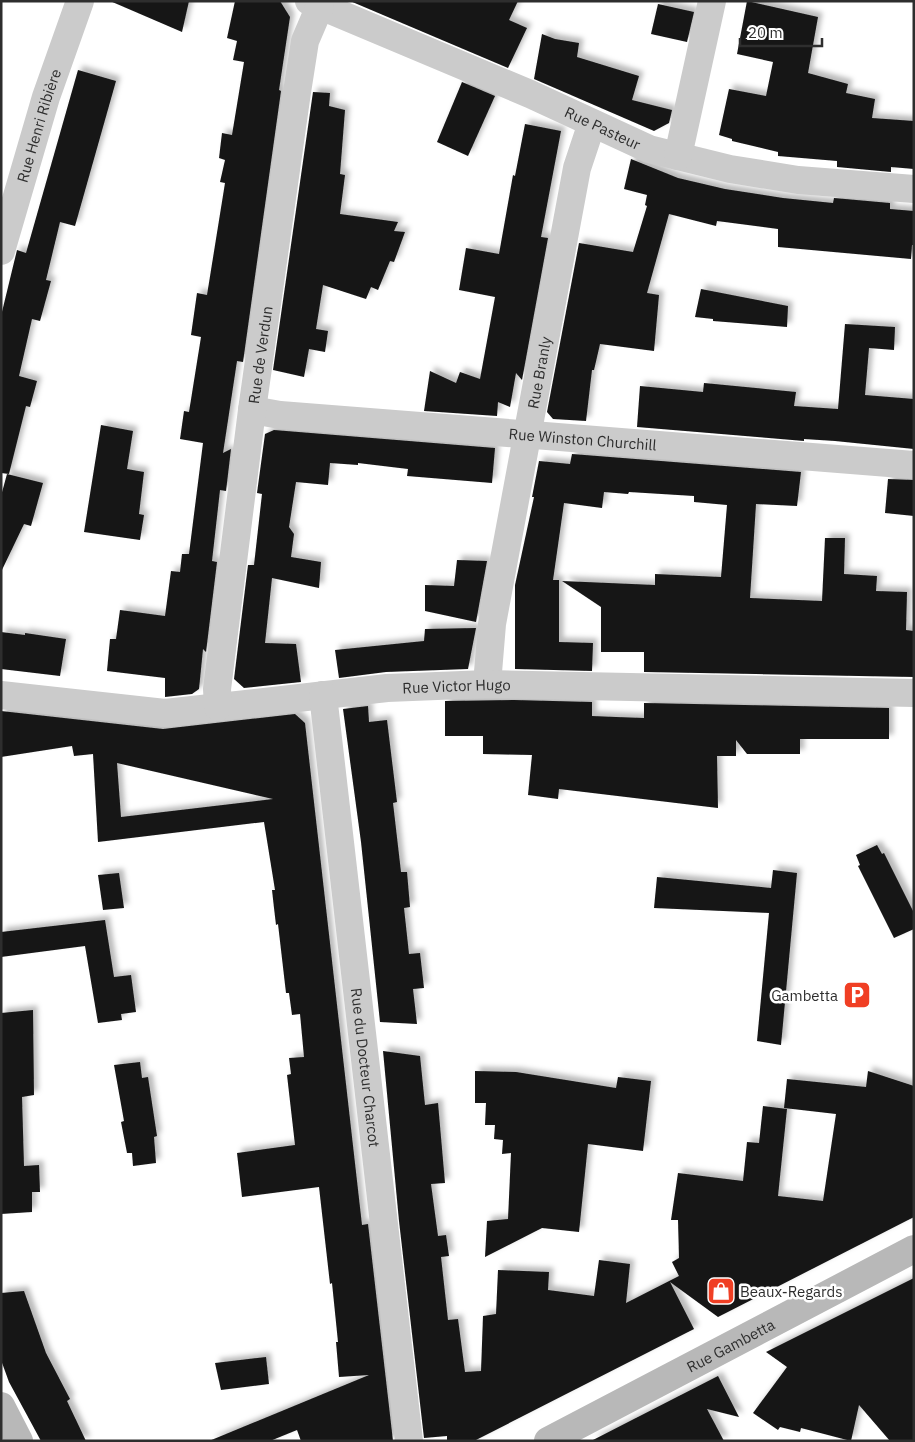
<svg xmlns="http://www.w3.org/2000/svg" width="915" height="1442" viewBox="0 0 915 1442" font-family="'IBM Plex Sans',sans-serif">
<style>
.building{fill:#151515;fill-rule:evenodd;filter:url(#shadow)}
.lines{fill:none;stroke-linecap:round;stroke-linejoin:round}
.street{stroke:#cbcbcb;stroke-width:28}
.secondary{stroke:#b8b8b8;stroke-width:28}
.labels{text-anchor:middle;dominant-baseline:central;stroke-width:5;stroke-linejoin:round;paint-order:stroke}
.street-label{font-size:15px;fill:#2e2e2e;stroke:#fff}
.poi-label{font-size:15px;fill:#2e2e2e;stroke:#fff;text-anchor:end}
</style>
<defs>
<filter id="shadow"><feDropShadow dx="4.5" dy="-4.5" stdDeviation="2.5" flood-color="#0004"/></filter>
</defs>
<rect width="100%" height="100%" fill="#fff"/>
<!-- building -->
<g class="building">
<path d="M110 1H189L182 32Z"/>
<path d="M235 1H280L290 17 279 90 281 91 243 362 237 361 223 453 231 449 226 491 220 490 212 561 217 562 206 652 203 649 199 689 192 694 165 697V678L107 671 110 639H116L120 610 165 616 171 571 180 572 182 554H189L203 443 180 439 184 411 189 412 201 337 191 335 197 293 207 295 225 183 220 182 225 160 219 158 222 133 232 135 244 62 233 60 237 41 227 38Z"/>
<path d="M350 1H518L509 20 527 28 508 68Z"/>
<path d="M747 1 818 17 808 73 848 84 846 93 875 99 872 118 914 121V169L891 167V172L837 167V161L778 156V152L732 141V139L719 135 729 89 766 96 773 62 737 54Z"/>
<path d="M658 4 694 12 687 42 651 34Z"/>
<path d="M542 34 555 39 579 43 577 57 639 76 632 100 672 110 669 123 654 131 534 79Z"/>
<path d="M78 70 116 81 75 226 60 222 46 280 51 281 40 321 32 319 19 376 37 381 30 407 26 406 9 474 1 473V316L17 250 26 253Z"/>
<path d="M462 82 495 96 468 156 437 142Z"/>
<path d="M313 92 330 93 329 106 345 110 340 174 345 175 340 214 398 222 394 231 405 232 394 262 390 261 378 290 371 287 366 299 323 285 316 329 328 331 325 352 309 349 304 377 273 370Z"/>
<path d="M525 124 561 131 541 237 548 238 522 380 516 373 510 407 498 402 497 416 424 411 430 371 456 383 460 372 480 379 495 297 459 290 466 248 499 254 513 175 515 176Z"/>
<path d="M631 159 678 178 725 189 783 198 833 203 834 198 890 203V209L914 211V245H912L911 259 778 247V229L717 221 716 226 669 214 647 293 659 295 654 351 600 344 594 370H592L586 421 553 419 547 412 579 243 633 252 647 206 645 205 647 195 624 189Z"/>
<path d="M701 289 788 306 787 327 713 321V319L695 317Z"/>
<path d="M845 324 895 327 894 350 869 348 865 395 914 399V449L835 441 804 439V441L637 427 640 386 703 392 704 383 796 392 794 406 838 409Z"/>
<path d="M101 425 133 431 127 469 144 472 139 514 144 515 140 540 84 532Z"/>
<path d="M274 430 495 448 492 483 407 476 408 469 358 463V465L330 463 328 485 296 482 289 527 294 534 291 557 321 562 319 588 272 578 265 643 296 644 301 682 244 688 234 679 248 565H254L262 494 257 493 265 434Z"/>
<path d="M572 454 801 472 797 506 756 504 750 598 822 601 825 538H845L844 574 877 576 876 591 907 592 906 630 914 631V677L644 672V652H601V607L562 581 655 585V574L721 577 727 505 694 502V496L629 492 628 494 604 492 602 508 564 503 553 580H559V642L593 643 592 671 515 669V585L534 497H532L539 461 570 464Z"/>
<path d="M7 474 43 483 31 526 24 524 1 572V496Z"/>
<path d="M888 479 914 480V516L885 513Z"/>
<path d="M457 560 487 561 476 622 425 611V585L454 586Z"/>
<path d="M476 628 468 669 386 672 339 678 335 650 424 641 425 629Z"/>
<path d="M1 632 25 635V633L66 639 60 676 1 669Z"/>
<path d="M514 700 592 702V716L616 717 644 718V703L889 708V739H800V754H747L736 740V756H717L718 808 559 789 558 799 528 795 532 755 483 754V736H445V701Z"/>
<path d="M368 706 369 722 387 720 397 802 393 803 401 872H407L410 907 404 908 409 954 420 953 424 988 413 989 417 1024 380 1022 361 842 343 709Z"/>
<path d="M1 711 163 729 295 714 305 723 362 1225 368 1224 393 1441H301L297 1430 270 1441H209L369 1375 339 1377 336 1342H338L332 1283 330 1284 319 1187 242 1197 237 1153 295 1145 287 1075 291 1074 289 1058 304 1057 300 1014 292 1015 289 993H286L278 924 276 925 274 908 272 890H275L264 822 98 842 93 754 74 756 72 746 1 757ZM117 763 273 799 121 817Z"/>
<path d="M877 845 882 854 884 853 914 913V929L894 938 858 866 860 865 856 855Z"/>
<path d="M773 870 797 873 781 1045 757 1041 769 913 654 908 657 877 771 888Z"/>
<path d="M119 873 124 908 103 910 98 875Z"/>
<path d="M105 920 114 977 131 975 136 1012 121 1014 122 1020 98 1023 85 946 1 957V932Z"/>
<path d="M33 1010 34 1095 22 1097 24 1166 39 1165 40 1192H32V1212L1 1214V1013Z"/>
<path d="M383 1051 420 1056 425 1105 438 1103 445 1183 431 1184 438 1236 446 1235 449 1256 441 1257 448 1320 458 1319 465 1372 481 1371 483 1316 496 1314 498 1270 549 1272 548 1290 594 1296 599 1260 630 1264 626 1303 679 1276 672 1262 679 1258 678 1220H671L678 1173 743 1181 747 1142 759 1143 763 1106 787 1109 778 1196 823 1201 836 1114 784 1108 787 1079 866 1087 868 1071 914 1086V1217L718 1317 670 1282 694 1329 474 1441H447V1436L424 1438 399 1221Z"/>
<path d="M140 1062 142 1078 148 1077 157 1136 154 1137 156 1163 133 1166 132 1153H127L121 1122 124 1121 114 1065Z"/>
<path d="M475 1071 516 1072 616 1088 618 1077 651 1081 643 1151 588 1144 579 1232 542 1228 485 1257 487 1221 508 1219 511 1153 502 1154 503 1140 494 1139 495 1125H485L486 1103H475Z"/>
<path d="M914 1278V1441H890L859 1405 851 1441 801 1428 800 1432 780 1427 778 1430 753 1413 787 1367 766 1352Z"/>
<path d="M24 1291 46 1353 70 1399 67 1401 86 1441H41L9 1382 1 1360V1293Z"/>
<path d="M266 1357 269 1384 221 1390 215 1363Z"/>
<path d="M718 1376 739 1417 707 1409 724 1441H591Z"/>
</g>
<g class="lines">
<!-- street -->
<g class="street">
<path id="s1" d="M309 1 530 94 649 149 730 169 798 180 914 189"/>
<path d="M678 156 712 1"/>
<path id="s2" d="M1 251 46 97 80 1"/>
<path id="s3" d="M252 410 280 415 914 465"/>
<path id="s4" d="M487 684 492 624 577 168 592 123"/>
<path id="s5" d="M1 695 165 713 387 688 487 684 914 693"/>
<path id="s6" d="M323 695 409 1441"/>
<path id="s7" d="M218 707 217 689 252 410 297 92 305 41 320 6"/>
</g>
<!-- secondary -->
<g class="secondary">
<path d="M1 1406 19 1441"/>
<path id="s8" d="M548 1441 914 1249"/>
</g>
</g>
<!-- icons -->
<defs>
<g id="parking-square" transform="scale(1.4375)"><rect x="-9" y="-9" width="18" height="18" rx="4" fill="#f03f24" stroke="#fff"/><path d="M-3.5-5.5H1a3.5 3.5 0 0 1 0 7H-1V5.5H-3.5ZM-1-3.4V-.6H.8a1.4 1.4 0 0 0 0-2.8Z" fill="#fff"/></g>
<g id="shop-square" transform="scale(1.4375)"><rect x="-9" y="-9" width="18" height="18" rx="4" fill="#f03f24" stroke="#fff"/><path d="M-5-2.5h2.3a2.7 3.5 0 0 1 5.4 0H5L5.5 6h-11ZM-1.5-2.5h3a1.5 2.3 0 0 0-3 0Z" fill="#fff"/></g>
</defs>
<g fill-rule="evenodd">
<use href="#parking-square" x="857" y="995"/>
<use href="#shop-square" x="721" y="1291"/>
</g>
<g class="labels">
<!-- street labels -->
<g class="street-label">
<text stroke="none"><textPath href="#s2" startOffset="131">Rue Henri Ribière</textPath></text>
<text stroke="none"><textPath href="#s1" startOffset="320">Rue Pasteur</textPath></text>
<text stroke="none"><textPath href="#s7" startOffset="355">Rue de Verdun</textPath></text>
<text stroke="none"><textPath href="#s4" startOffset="316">Rue Branly</textPath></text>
<text stroke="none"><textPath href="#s3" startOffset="332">Rue Winston Churchill</textPath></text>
<text stroke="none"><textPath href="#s5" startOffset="458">Rue Victor Hugo</textPath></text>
<text stroke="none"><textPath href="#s6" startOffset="375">Rue du Docteur Charcot</textPath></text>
<text stroke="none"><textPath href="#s8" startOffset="206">Rue Gambetta</textPath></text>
</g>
<!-- poi labels -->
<g class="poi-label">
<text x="838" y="995">Gambetta</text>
<text x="740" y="1291" text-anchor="start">Beaux-Regards</text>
</g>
</g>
<!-- border -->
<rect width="915" height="1442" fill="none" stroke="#2e2e2e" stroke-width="5"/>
<!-- scale -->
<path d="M740 38v8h82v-8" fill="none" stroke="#2e2e2e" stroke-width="2.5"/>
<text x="748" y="38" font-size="15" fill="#2e2e2e" stroke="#ffffff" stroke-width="4" paint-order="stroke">20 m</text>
</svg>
